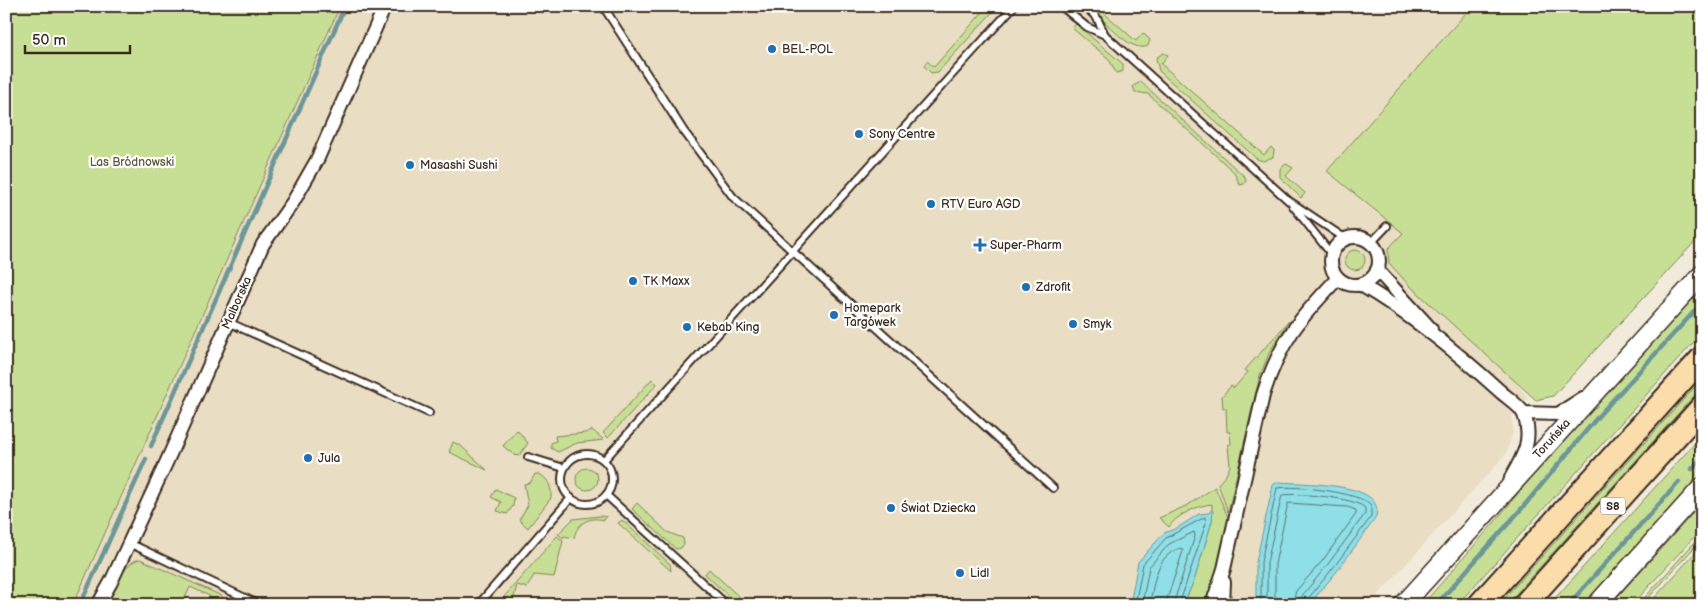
<svg xmlns="http://www.w3.org/2000/svg" width="1708" height="611" viewBox="0 0 1708 611" font-family="'Balsamiq Sans',sans-serif">
<style>
.built{fill:#e9ddc4}
.green{fill:#c7df95;stroke:#81845a}
.water{fill:#8edfe7;stroke:#6d9797}
.lines{fill:none;stroke-linecap:round;stroke-linejoin:round}
.shore{stroke:#5c726e;stroke-width:1}
.stream{stroke:#6d9797;stroke-width:4.5}
.service-casing{stroke:#3b2a1e;stroke-width:10}
.minor-casing{stroke:#3b2a1e;stroke-width:16}
.secondary-casing{stroke:#3b2a1e;stroke-width:21}
.motorway-casing{stroke:#3b2a1e;stroke-width:26}
.service{stroke:#fff;stroke-width:6}
.minor{stroke:#fff;stroke-width:12}
.secondary{stroke:#fff;stroke-width:18}
.motorway{stroke:#faddab;stroke-width:22}
.poi-dot{fill:#1f6fb2;stroke:#fff;stroke-width:2}
.labels{text-anchor:middle;dominant-baseline:central;stroke-width:4.5;stroke-linejoin:round;paint-order:stroke}
.shield{fill:#fff;stroke:#766a62;stroke-width:1}
.shield-label{font-size:11px;font-weight:bold;fill:#3b2a1e}
.poi-label{font-size:12px;fill:#3b2a1e;stroke:#fff;text-anchor:start}
.park-label{font-size:12px;fill:#5e573c;stroke:#fff}
.street-label{font-size:12px;fill:#3b2a1e;stroke:#fff}
</style>
<rect width="100%" height="100%" fill="#f2ebdc"/>
<filter id="ink" filterUnits="userSpaceOnUse"><feTurbulence type="fractalNoise" baseFrequency=".02" numOctaves="2"/><feDisplacementMap in="SourceGraphic" scale="10" xChannelSelector="R" yChannelSelector="G"/><feConvolveMatrix kernelMatrix="1 2 1 2 8 2 1 2 1" color-interpolation-filters="sRGB"/></filter>
<g filter="url(#ink)">
<!-- built -->
<path class="built" d="M340 6H1472L1327 171 1403 233 1528 398 1512 415 1513 433 1506 454 1369 605H65L76 598Z"/>
<!-- green -->
<g class="green">
<path d="M6 6H340L76 598 65 605H6Z"/>
<path d="M988 6H998L938 72 931 73 924 66 927 61 934 67Z"/>
<path d="M1094 6H1110L1104 13 1136 41 1143 33 1150 40 1148 46C1130 54 1104 20 1092 8Z"/>
<path d="M1472 6H1702V234L1553 396 1536 400 1408 284 1389 263 1388 249 1403 233 1327 171Z"/>
<path d="M1076 24 1123 64V71L1116 73 1109 59 1072 28Z"/>
<path d="M1163 53 1168 55 1161 64 1264 155 1271 147 1274 150 1273 157 1263 161 1257 159 1159 71 1156 58Z"/>
<path d="M1141 82 1245 177 1246 181 1244 184 1240 185 1234 172 1148 94 1135 92 1133 86Z"/>
<path d="M1286 164 1293 168 1286 176 1305 193 1301 198 1280 177V169Z"/>
<circle cx="1355" cy="260" r="10"/>
<path d="M1702 285V333L1457 605H1422L1487 531 1553 451Z"/>
<path d="M1289 321 1270 351 1260 375 1228 512 1218 484 1226 475 1230 466 1228 445 1231 444 1230 432H1227L1226 408H1223L1222 396 1231 386 1234 388 1248 372 1245 370Z"/>
<path d="M652 379 657 384 608 438 603 433Z"/>
<path d="M1702 379V387L1506 605H1498Z"/>
<path d="M517 430 528 443 519 456 514 455 503 446Z"/>
<path d="M592 430 604 440 577 443 558 452 551 448V443L556 441 555 436 585 433Z"/>
<path d="M1702 435V473L1691 485 1583 605H1549Z"/>
<path d="M453 442 461 446 487 470 449 452Z"/>
<circle cx="587" cy="479" r="11"/>
<path d="M535 474H539C549 479 552 488 551 498L528 528 519 520 528 505 524 484 530 483Z"/>
<path d="M1215 487 1233 529 1232 540 1208 605H1183L1194 581 1212 521V504C1199 505 1176 515 1169 527L1159 518 1188 505Z"/>
<path d="M496 489 514 498 513 506 507 514 497 511 501 502 491 497Z"/>
<path d="M637 503 667 532 683 538 684 544 681 548 676 549 632 509Z"/>
<path d="M1702 503V528L1632 605H1610Z"/>
<path d="M600 516 607 517 604 520C589 516 577 523 574 538L564 536 563 538 558 534 573 519Z"/>
<path d="M622 520 670 564 671 571 618 523Z"/>
<path d="M1702 534V539L1642 605H1638Z"/>
<path d="M557 536 563 541 554 577 534 575 527 588 517 585 512 605H497Z"/>
<path d="M1702 545V605H1648Z"/>
<path d="M140 559 222 596 224 603 214 599 211 605H206L210 596 190 587 182 605H107C115 591 123 562 140 559Z"/>
<path d="M709 569 748 605H738L705 574Z"/>
</g>
<!-- water -->
<g class="water">
<path d="M1278 482C1300 484 1391 481 1375 519L1337 571 1309 605H1256V562L1273 485Z"/>
<path d="M1211 510 1213 511 1212 521 1194 581 1183 605H1130L1138 562 1164 533 1177 528 1199 514 1209 513Z"/>
</g>
<g class="lines">
<!-- shore -->
<g class="shore">
<path d="M1135 605 1143 564 1166 538 1205 517 1206 523 1179 605"/>
<path d="M1142 605 1149 567 1169 544 1194 532 1195 536 1173 605"/>
<path d="M1149 605C1155 583 1155 555 1181 548L1183 551 1165 605"/>
<path d="M1261 605V562L1277 488C1295 485 1359 492 1371 505V517L1333 568 1307 600 1306 605"/>
<path d="M1267 605V563L1282 495C1298 493 1354 497 1365 508V514L1328 564 1302 596 1299 605"/>
<path d="M1275 605V564L1288 503 1347 507 1356 510V514L1323 560 1296 591 1292 605"/>
</g>
<!-- stream -->
<g class="stream">
<path d="M151 446 345 6"/>
<path d="M1692 469 1702 458"/>
<path d="M80 605 146 459"/>
<path d="M1436 605 1523 507 1601 413 1702 303"/>
<path d="M1568 605 1679 482"/>
</g>
<!-- service casing -->
<g class="service-casing">
<g id="service">
<path d="M603 6 683 130 733 197 1053 488"/>
<path d="M1061 6 1087 27 1105 35 1289 201 1346 239"/>
<path d="M1085 6 1097 18 1105 35"/>
<path d="M1293 206 1332 255"/>
<path d="M1371 243 1387 226"/>
<path d="M228 322 429 413"/>
<circle cx="587" cy="479" r="25"/>
<path d="M528 457 564 468"/>
<path d="M604 460 1014 6"/>
<path d="M606 495 727 605"/>
<path d="M129 543 260 605"/>
<path d="M478 605 571 498"/>
</g>
</g>
<!-- minor casing -->
<g class="minor-casing">
<g id="minor">
<circle cx="1355" cy="261" r="24"/>
<path d="M1377 270 1431 329"/>
<path d="M1361 285C1411 314 1459 354 1502 393 1508 398 1521 407 1524 414 1533 440 1524 455 1511 478"/>
<path d="M1523 413 1558 414 1583 398"/>
<path d="M98 605 111 582 167 461 263 244 293 202 317 160 385 6"/>
<path d="M1212 605 1224 569 1263 395C1280 341 1299 319 1338 278"/>
<path d="M1223 605 1224 582"/>
</g>
</g>
<!-- secondary casing -->
<g class="secondary-casing">
<g id="secondary">
<path d="M1403 605 1702 274"/>
<path d="M1596 605 1702 487"/>
</g>
</g>
<!-- motorway casing -->
<g class="motorway-casing">
<g id="motorway">
<path d="M1479 605 1702 358"/>
<path d="M1524 605 1702 407"/>
</g>
</g>
<!-- service -->
<use href="#service" class="service"/>
<!-- minor -->
<use href="#minor" class="minor"/>
<!-- secondary -->
<use href="#secondary" class="secondary"/>
<!-- motorway -->
<use href="#motorway" class="motorway"/>
</g>
</g>
<!-- markers -->
<g class="poi-dot">
<circle cx="772" cy="49" r="5"/>
<circle cx="859" cy="134" r="5"/>
<circle cx="410" cy="165" r="5"/>
<circle cx="931" cy="204" r="5"/>
<path d="M977.5 237.5h5v5h5v5h-5v5h-5v-5h-5v-5h5z"/>
<circle cx="633" cy="281" r="5"/>
<circle cx="1026" cy="287" r="5"/>
<circle cx="834" cy="315" r="5"/>
<circle cx="1073" cy="324" r="5"/>
<circle cx="687" cy="327" r="5"/>
<circle cx="308" cy="458" r="5"/>
<circle cx="891" cy="508" r="5"/>
<circle cx="960" cy="573" r="5"/>
</g>
<g class="labels">
<!-- shield labels -->
<rect class="shield" x="1600.5" y="497.5" width="25" height="17" rx="4"/>
<g class="shield-label">
<text x="1613" y="506">S8</text>
</g>
<!-- poi labels -->
<g class="poi-label">
<text x="782" y="49">BEL-POL</text>
<text x="869" y="134">Sony Centre</text>
<text x="420" y="165">Masashi Sushi</text>
<text x="941" y="204">RTV Euro AGD</text>
<text x="990" y="245">Super-Pharm</text>
<text x="643" y="281">TK Maxx</text>
<text x="1036" y="287">Zdrofit</text>
<text x="844" y="308">Homepark<tspan x="844" dy="14">Targówek</tspan></text>
<text x="1083" y="324">Smyk</text>
<text x="697" y="327">Kebab King</text>
<text x="318" y="458">Jula</text>
<text x="901" y="508">Świat Dziecka</text>
<text x="970" y="573">Lidl</text>
</g>
<!-- park labels -->
<g class="park-label">
<text x="132" y="162">Las Bródnowski</text>
</g>
<!-- street labels -->
<g class="street-label">
<text transform="translate(237 303) rotate(-66)">Malborska</text>
<text transform="translate(1552 439) rotate(-48)">Toruńska</text>
</g>
</g>
<!-- margin -->
<rect width="1708" height="611" fill="none" stroke="#fff" stroke-width="25"/>
<rect x="12" y="12" width="1683" height="586" fill="none" stroke="#3b2a1e" stroke-width="2" filter="url(#ink)"/>
<!-- scale -->
<path d="M25 45v8h105v-8" fill="none" stroke="#3b2a1e" stroke-width="2.5"/>
<text x="32" y="45" font-size="15" fill="#3b2a1e" stroke="#ffffff" stroke-width="4" paint-order="stroke">50 m</text>
</svg>
